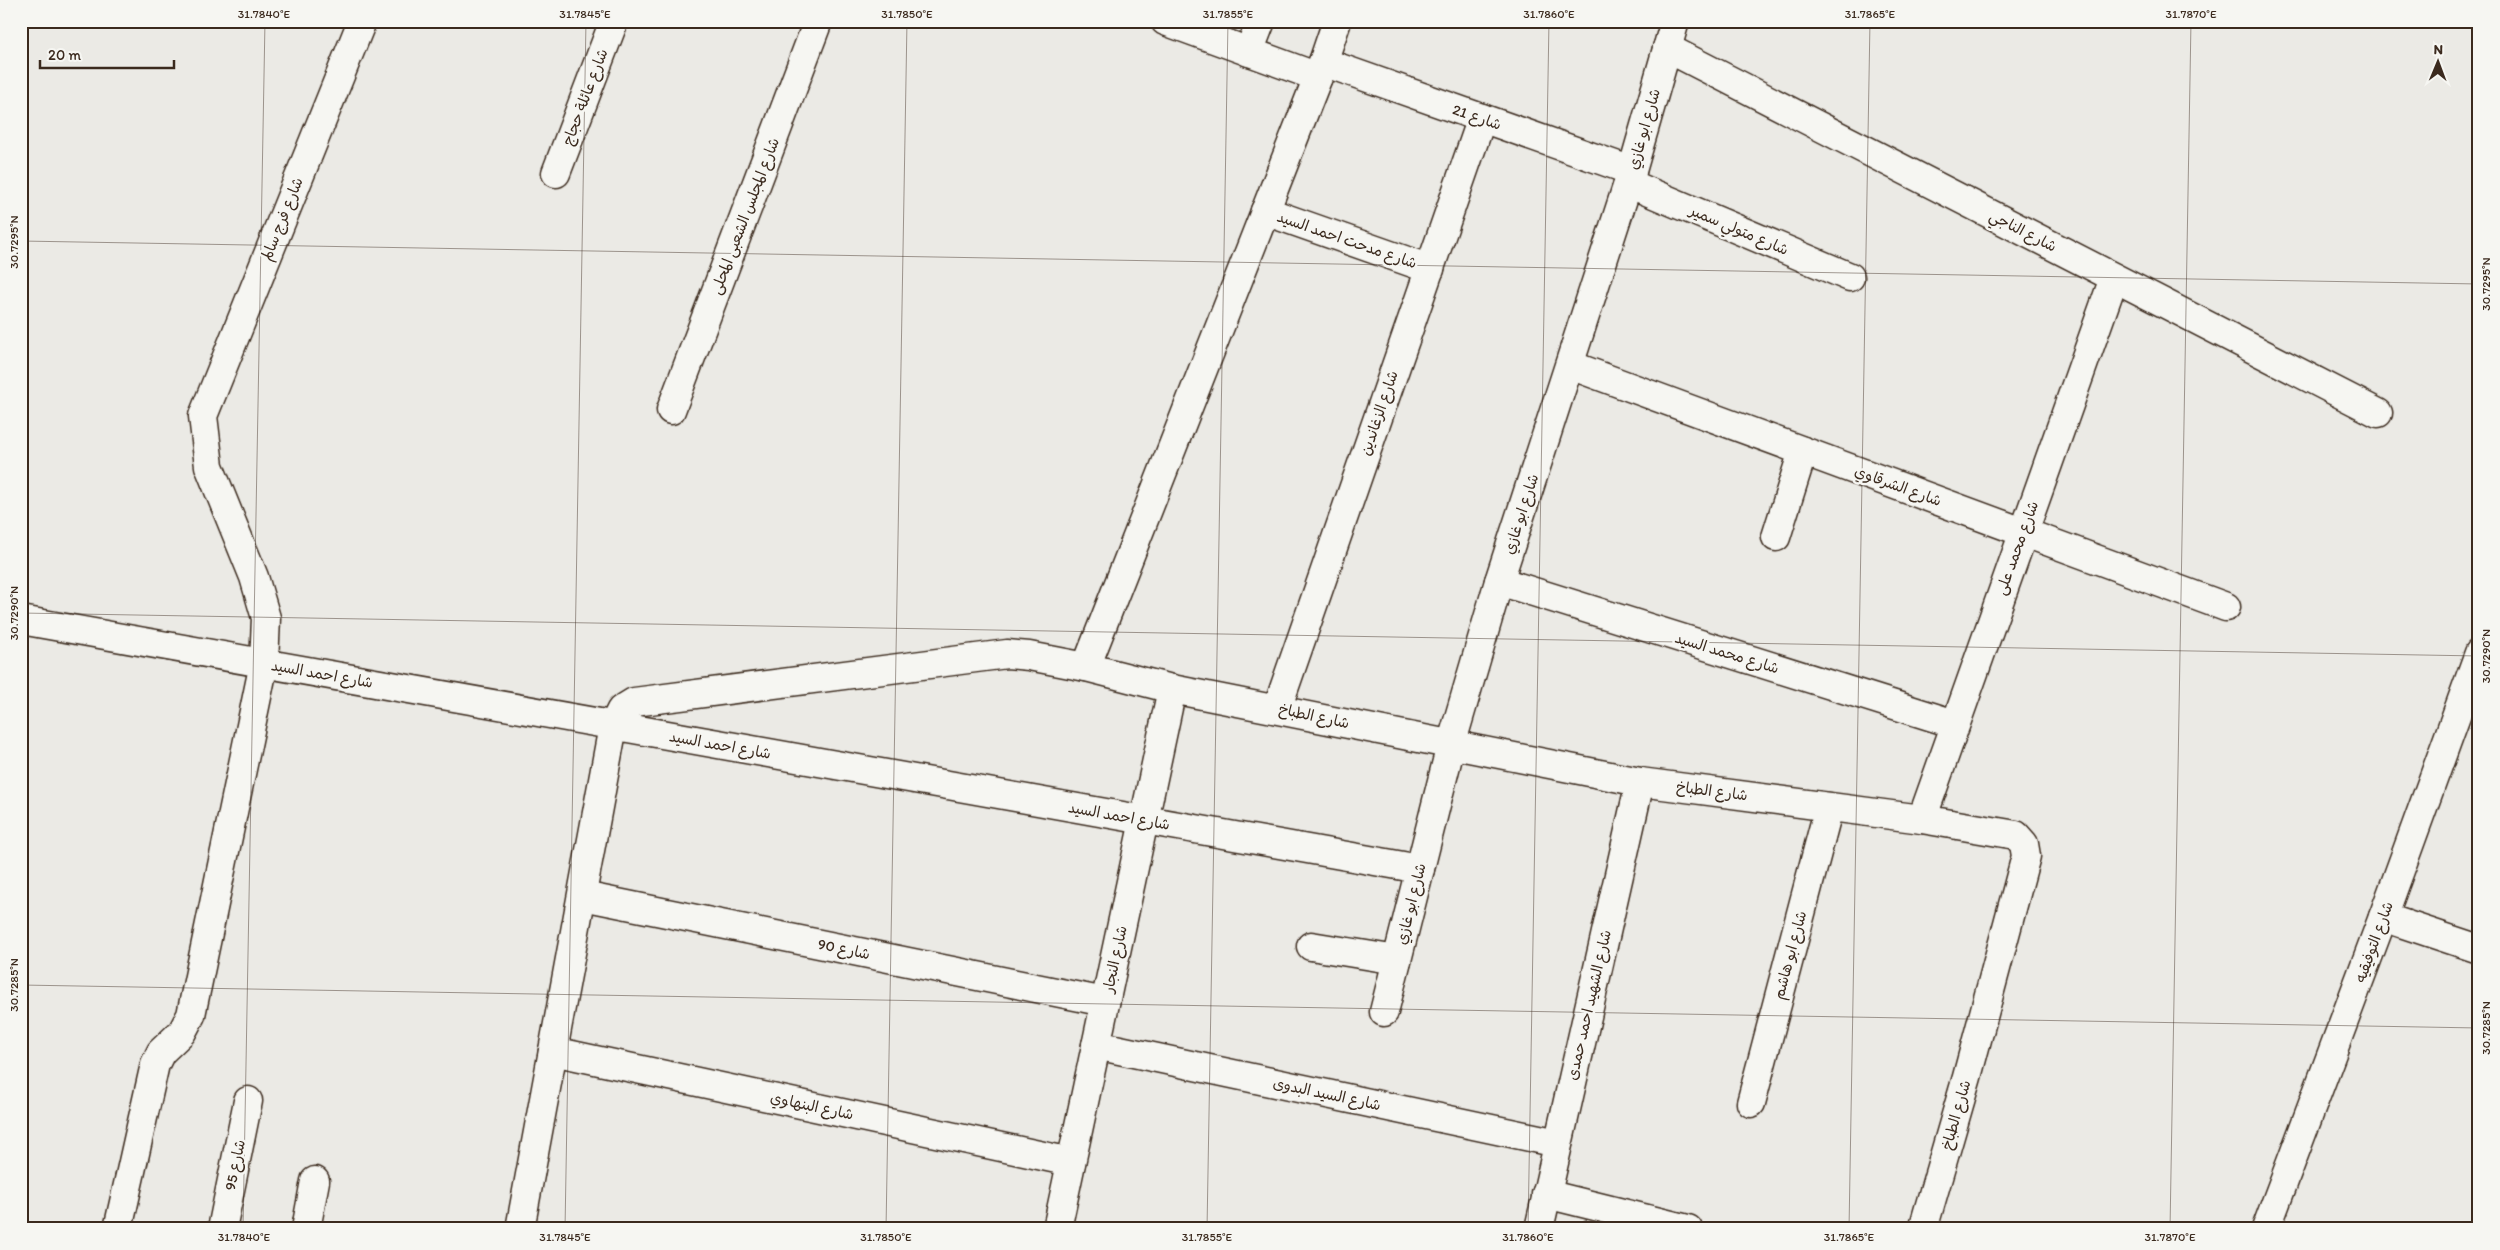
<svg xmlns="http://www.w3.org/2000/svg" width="2500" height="1250" viewBox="0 0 2500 1250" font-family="Itim,'Playpen Sans Arabic',sans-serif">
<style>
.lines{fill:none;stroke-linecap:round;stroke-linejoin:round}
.minor-casing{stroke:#3b2a1e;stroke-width:31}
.minor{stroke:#f6f6f2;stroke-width:28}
.ticks{fill:none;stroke:#3b2a1e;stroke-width:1;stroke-opacity:0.45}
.labels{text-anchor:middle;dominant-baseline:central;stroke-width:5;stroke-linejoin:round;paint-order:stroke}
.street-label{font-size:15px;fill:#3b2a1e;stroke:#f6f6f2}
.neatline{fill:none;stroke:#3b2a1e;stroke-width:2}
.ticks-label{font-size:12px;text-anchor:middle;fill:#3b2a1e}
</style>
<rect width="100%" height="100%" fill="#ebeae5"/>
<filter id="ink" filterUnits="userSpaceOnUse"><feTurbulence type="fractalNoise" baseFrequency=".02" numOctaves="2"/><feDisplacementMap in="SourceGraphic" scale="10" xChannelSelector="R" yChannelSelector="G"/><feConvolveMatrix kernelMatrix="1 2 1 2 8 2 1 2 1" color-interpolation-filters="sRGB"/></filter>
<g filter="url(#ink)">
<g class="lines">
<!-- minor casing -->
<g class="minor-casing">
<g id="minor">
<path d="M1165 21 1318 77"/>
<path d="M1667 48 2378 413"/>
<path d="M1249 52 1261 21"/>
<path d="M1323 62 1632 171"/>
<path d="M556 173 614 21"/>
<path d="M1628 183 1850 277"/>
<path d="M1265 211 1430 269"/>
<path d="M1570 365 2226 607"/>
<path d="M671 410 818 21"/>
<path d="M1776 537 1803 451"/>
<path d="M1499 581 1955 724"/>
<path d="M21 620 1420 869"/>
<path d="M1086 667 1318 77 1337 21"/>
<path d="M1277 709 1482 118"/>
<path d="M1922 819 2114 278"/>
<path d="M583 896 1105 1002"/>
<path d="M2383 917 2479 949"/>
<path d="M1311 946 1397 960"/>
<path d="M1384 1012 1451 745 1499 581 1632 171 1675 21"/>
<path d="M1096 1045 1558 1143"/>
<path d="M553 1051 1071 1162"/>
<path d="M1751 1103 1829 807"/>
<path d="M1546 1194 1688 1229"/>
<path d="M118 1229 155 1064 161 1052 182 1032 191 1015 264 663 266 618 254 577 209 466 203 416 362 21"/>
<path d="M222 1229 248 1101"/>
<path d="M306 1229 315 1181"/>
<path d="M520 1229 613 726 621 710 634 702 1007 654 1029 656 1086 667 1172 689 1640 782 1922 819 2016 835 2024 844 2026 856 1967 1077 1923 1229"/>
<path d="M1057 1229 1172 689"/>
<path d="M1539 1229 1640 782"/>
<path d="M2266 1229 2383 917 2479 653"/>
</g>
</g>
<!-- minor -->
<use href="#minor" class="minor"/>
</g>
</g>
<!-- ticks -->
<path class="ticks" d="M21 241 2479 284M21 613 2479 656M21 985 2479 1028M243 1229 265 21M565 1229 586 21M886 1229 907 21M1207 1229 1228 21M1528 1229 1549 21M1849 1229 1870 21M2170 1229 2191 21"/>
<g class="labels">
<!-- street labels -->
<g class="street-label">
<text transform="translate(585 97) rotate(-69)">شارع عائلة حجاج</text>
<text transform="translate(1477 117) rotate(19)">شارع 21</text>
<text transform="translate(1644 129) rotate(-74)">شارع ابو غازي</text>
<text transform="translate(745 216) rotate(-69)">شارع المجلس الشعبى المحلى</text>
<text transform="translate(282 219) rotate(-68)">شارع فرج سالم</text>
<text transform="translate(1739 230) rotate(23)">شارع متولي سمير</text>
<text transform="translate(2023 231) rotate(27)">شارع الناجي</text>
<text transform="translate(1347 240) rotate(19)">شارع مدحت احمد السيد</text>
<text transform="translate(1379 413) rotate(-71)">شارع الزغاندين</text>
<text transform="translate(1898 486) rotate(20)">شارع الشرقاوي</text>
<text transform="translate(1521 514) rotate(-72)">شارع ابو غازي</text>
<text transform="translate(2017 548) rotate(-70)">شارع محمد على</text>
<text transform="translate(1727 653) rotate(17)">شارع محمد السيد</text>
<text transform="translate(322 674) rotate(10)">شارع احمد السيد</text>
<text transform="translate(1314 716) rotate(12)">شارع الطباخ</text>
<text transform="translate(720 745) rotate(10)">شارع احمد السيد</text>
<text transform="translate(1712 791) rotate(7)">شارع الطباخ</text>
<text transform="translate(1119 816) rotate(10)">شارع احمد السيد</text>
<text transform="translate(1411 904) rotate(-76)">شارع ابو غازي</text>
<text transform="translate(2374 942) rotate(-70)">شارع التوفيقيه</text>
<text transform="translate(844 949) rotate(12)">شارع 90</text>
<text transform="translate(1790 955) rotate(-75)">شارع ابو هاشم</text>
<text transform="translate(1115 959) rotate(-78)">شارع النجار</text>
<text transform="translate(1589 1005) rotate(-77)">شارع الشهيد احمد حمدى</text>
<text transform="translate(1327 1094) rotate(12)">شارع السيد البدوى</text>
<text transform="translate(812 1106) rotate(12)">شارع البنهاوي</text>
<text transform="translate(1956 1115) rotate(-74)">شارع الطباخ</text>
<text transform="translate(235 1165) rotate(-78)">شارع 95</text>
</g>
</g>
<!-- margin -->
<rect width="2500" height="1250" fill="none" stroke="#f6f6f2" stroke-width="55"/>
<!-- north arrow -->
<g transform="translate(2438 62) rotate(1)" stroke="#f6f6f2" stroke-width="4" paint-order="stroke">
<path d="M0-4L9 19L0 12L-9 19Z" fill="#3b2a1e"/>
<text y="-8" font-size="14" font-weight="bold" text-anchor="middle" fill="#3b2a1e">N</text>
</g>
<!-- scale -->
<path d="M40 60v8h134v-8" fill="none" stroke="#3b2a1e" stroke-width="2.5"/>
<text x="48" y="60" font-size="15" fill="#3b2a1e" stroke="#f6f6f2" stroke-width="4" paint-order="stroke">20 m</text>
<rect x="28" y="28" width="2444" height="1194" class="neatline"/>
<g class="ticks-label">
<text x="264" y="18">31.7840°E</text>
<text x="585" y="18">31.7845°E</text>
<text x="907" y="18">31.7850°E</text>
<text x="1228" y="18">31.7855°E</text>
<text x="1549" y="18">31.7860°E</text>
<text x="1870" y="18">31.7865°E</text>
<text x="2191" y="18">31.7870°E</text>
<text transform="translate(14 242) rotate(-90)" y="4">30.7295°N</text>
<text transform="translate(2486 284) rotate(-90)" y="4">30.7295°N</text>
<text transform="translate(14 613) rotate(-90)" y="4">30.7290°N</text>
<text transform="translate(2486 656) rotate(-90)" y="4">30.7290°N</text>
<text transform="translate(14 985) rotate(-90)" y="4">30.7285°N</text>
<text transform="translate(2486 1028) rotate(-90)" y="4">30.7285°N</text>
<text x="244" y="1241">31.7840°E</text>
<text x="565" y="1241">31.7845°E</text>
<text x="886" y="1241">31.7850°E</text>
<text x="1207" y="1241">31.7855°E</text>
<text x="1528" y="1241">31.7860°E</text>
<text x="1849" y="1241">31.7865°E</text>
<text x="2170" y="1241">31.7870°E</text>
</g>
</svg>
